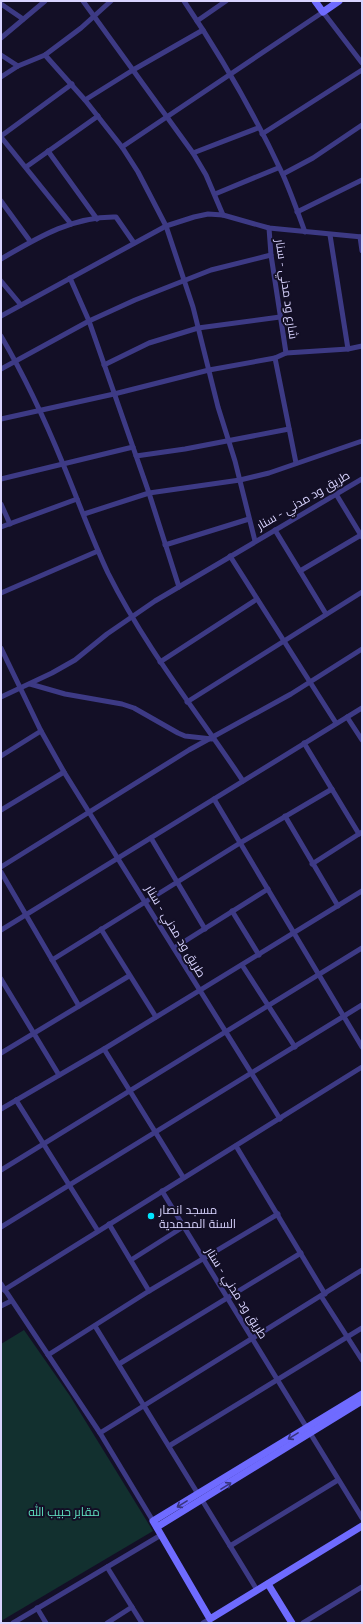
<svg xmlns="http://www.w3.org/2000/svg" width="363" height="1624" viewBox="0 0 363 1624" font-family="Montserrat,Cairo,sans-serif">
<style>
.green{fill:#12302f}
.lines{fill:none;stroke-linecap:round;stroke-linejoin:round}
.street{stroke:#3d3a85;stroke-width:5}
.secondary{stroke:#6f6bff;stroke-width:7}
.oneway{stroke:#38347d}
.poi-dot{fill:#00e5ff;stroke:#130f26;stroke-width:1.5}
.labels{text-anchor:middle;dominant-baseline:central;stroke-width:4;stroke-linejoin:round;paint-order:stroke}
.street-label{font-size:12px;fill:#d9d4ff;stroke:#130f26}
.poi-label{font-size:12px;fill:#d9d4ff;stroke:#130f26;text-anchor:start}
.park-label{font-size:12px;fill:#5fe0c0;stroke:#130f26}
</style>
<rect width="100%" height="100%" fill="#130f26"/>
<!-- green -->
<path class="green" d="M24 1330 70 1396 153 1531 1 1621V1344Z"/>
<g class="lines">
<!-- street -->
<g class="street">
<path d="M83 1 193 153 206 175 223 215"/>
<path d="M184 1C221 56 255 115 283 175 291 193 298 213 305 232"/>
<path d="M1 4 23 19"/>
<path d="M197 21 226 1"/>
<path d="M1 38 45 1"/>
<path d="M1 55 18 66"/>
<path d="M45 55 85 100 122 147 138 172 166 226 193 307 218 407 235 461 255 541"/>
<path d="M1 77 18 66 45 55 81 28 111 1"/>
<path d="M85 100 133 70 203 30"/>
<path d="M262 134 362 70"/>
<path d="M1 136 72 84"/>
<path d="M1 137 71 224"/>
<path d="M122 147 323 12 362 63"/>
<path d="M48 151 97 219"/>
<path d="M193 153 258 128"/>
<path d="M26 167 98 116"/>
<path d="M283 174 313 158 362 125"/>
<path d="M215 194 278 168"/>
<path d="M1 201 30 241"/>
<path d="M297 212 362 180"/>
<path d="M269 228 271 255 286 353"/>
<path d="M330 235 348 349"/>
<path d="M360 237 362 251"/>
<path d="M1 259C37 238 73 216 116 217L134 243"/>
<path d="M70 278 89 321 149 493 179 587"/>
<path d="M1 281 21 305"/>
<path d="M1 316 166 226 194 217 208 214 223 215 269 228 362 237"/>
<path d="M1 336C25 377 45 420 63 464 78 500 91 537 108 573 145 647 197 712 243 781"/>
<path d="M275 358 296 463"/>
<path d="M104 365 149 343 198 328 280 317"/>
<path d="M1 369 89 321 135 300 211 270 271 255"/>
<path d="M1 419 114 394 209 370 275 358 286 353 348 349 362 346"/>
<path d="M136 456 185 449 289 429"/>
<path d="M1 479 133 447"/>
<path d="M336 494 362 537"/>
<path d="M1 504 10 524"/>
<path d="M84 514 149 493 240 480 269 473 362 441"/>
<path d="M1 527 77 499"/>
<path d="M275 530 326 614"/>
<path d="M165 545 249 519"/>
<path d="M230 556 336 723"/>
<path d="M300 571 361 535"/>
<path d="M1 593 98 551"/>
<path d="M1 648 41 731 64 772 280 1119"/>
<path d="M160 662 257 599"/>
<path d="M30 684 65 694 122 704 134 708 178 733 185 736 212 739"/>
<path d="M1 697 52 673 75 660 107 634 155 601 362 479"/>
<path d="M187 702 362 592"/>
<path d="M347 717 362 740"/>
<path d="M304 743 359 834"/>
<path d="M1 756 41 731"/>
<path d="M214 799 362 1047"/>
<path d="M1 810 64 772"/>
<path d="M285 816 338 906"/>
<path d="M151 838 205 929"/>
<path d="M312 864 362 832"/>
<path d="M1 867 189 750 291 694 362 649"/>
<path d="M1 872 79 1006"/>
<path d="M232 911 259 955"/>
<path d="M101 929 156 1017"/>
<path d="M1 930 362 708"/>
<path d="M174 948 268 889"/>
<path d="M52 960 240 843 332 789"/>
<path d="M242 965 295 1047"/>
<path d="M1 979 59 1075"/>
<path d="M104 1049 183 1177"/>
<path d="M1 1053 129 976"/>
<path d="M16 1100 98 1231"/>
<path d="M1 1109 104 1049 362 891"/>
<path d="M236 1146 325 1294"/>
<path d="M1 1170 362 948"/>
<path d="M162 1191 362 1518"/>
<path d="M109 1224 149 1291"/>
<path d="M1 1227 362 1005"/>
<path d="M131 1260 183 1227"/>
<path d="M1 1284 100 1433 153 1521"/>
<path d="M4 1290 362 1067"/>
<path d="M321 1296 362 1360"/>
<path d="M1 1306 11 1301"/>
<path d="M95 1326 198 1494"/>
<path d="M48 1355 149 1291 278 1214"/>
<path d="M119 1364 301 1253"/>
<path d="M100 1433 362 1270"/>
<path d="M169 1446 362 1328"/>
<path d="M202 1500 257 1590"/>
<path d="M230 1546 338 1480"/>
<path d="M107 1567 142 1623"/>
<path d="M37 1608 46 1623"/>
<path d="M13 1623 161 1535"/>
<path d="M107 1623 132 1607"/>
<path d="M203 1623 210 1619"/>
<path d="M303 1623 362 1587"/>
</g>
<!-- secondary -->
<g class="secondary">
<path d="M315 1 323 12 339 1"/>
<path d="M362 1394 153 1521 210 1619 362 1526"/>
<path d="M157 1527 362 1401"/>
<path d="M268 1584 292 1623"/>
</g>
</g>
<!-- one-way arrows -->
<defs><path id="oneway-shaft" d="M-6 0H5M1.5-3L5.5 0L1.5 3" fill="none" stroke-width="1.6" stroke-linecap="round" stroke-linejoin="round"/></defs>
<g class="oneway">
<use href="#oneway-shaft" transform="translate(293 1436) rotate(148)"/>
<use href="#oneway-shaft" transform="translate(226 1486) rotate(-32)"/>
<use href="#oneway-shaft" transform="translate(182 1504) rotate(148)"/>
</g>
<!-- markers -->
<circle class="poi-dot" cx="151" cy="1216" r="4"/>
<g class="labels">
<!-- street labels -->
<g class="street-label">
<text transform="translate(287 289) rotate(82)">شارع ود مدني - سنار</text>
<text transform="translate(303 500) rotate(-30)">طريق ود مدني - سنار</text>
<text transform="translate(176 931) rotate(59)">طريق ود مدني - سنار</text>
<text transform="translate(237 1293) rotate(58)">طريق ود مدني - سنار</text>
</g>
<!-- poi labels -->
<g class="poi-label">
<text x="159" y="1209">مسجد انصار<tspan x="159" dy="14">السنة المحمدية</tspan></text>
</g>
<!-- park labels -->
<g class="park-label">
<text x="64" y="1511">مقابر حبيب الله</text>
</g>
</g>
<!-- border -->
<rect width="363" height="1624" fill="none" stroke="#d9d4ff" stroke-width="4"/>
</svg>
